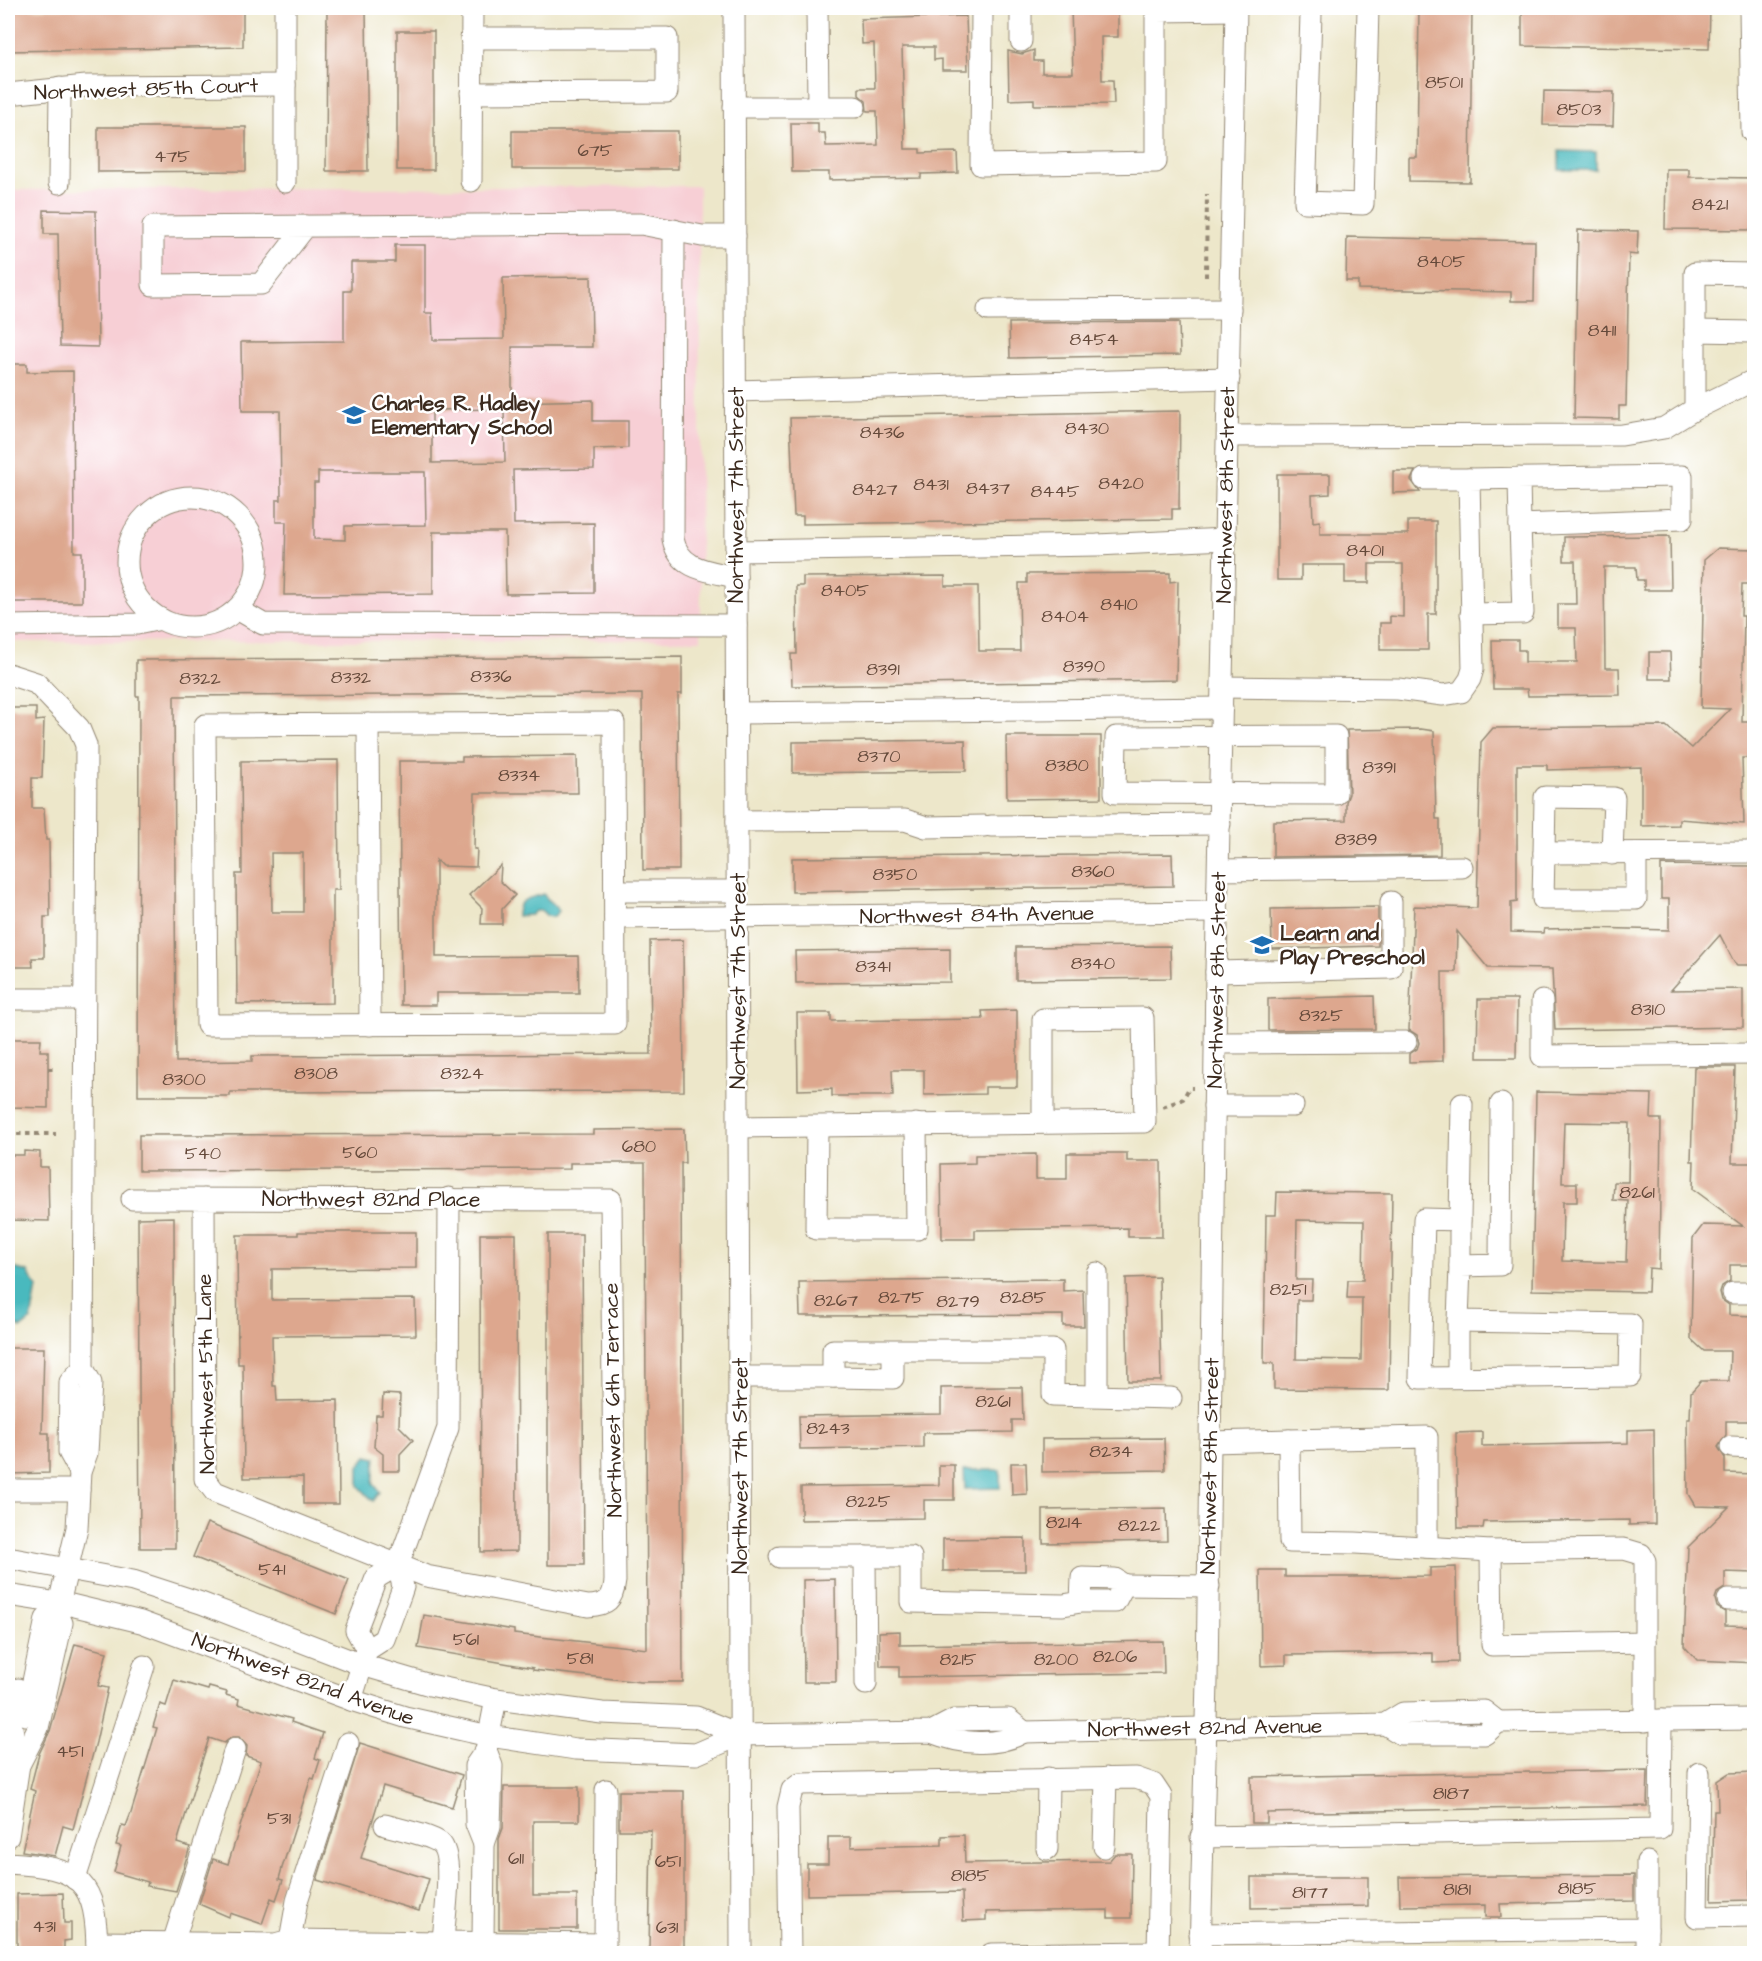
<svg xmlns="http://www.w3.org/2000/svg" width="1762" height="1961" viewBox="0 0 1762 1961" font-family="'Architects Daughter',sans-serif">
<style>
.built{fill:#f7cfd5}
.water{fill:#49b9be;stroke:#42726e;stroke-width:1.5}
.building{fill:#dda78e;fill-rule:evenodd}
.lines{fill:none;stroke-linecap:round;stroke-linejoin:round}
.minor-casing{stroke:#948874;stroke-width:23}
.path{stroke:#948874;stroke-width:4;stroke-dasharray:4.5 4.5;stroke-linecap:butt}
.minor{stroke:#fff;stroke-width:21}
.labels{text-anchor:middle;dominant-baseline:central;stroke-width:5;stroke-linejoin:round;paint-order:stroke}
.number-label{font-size:18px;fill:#64493a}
.street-label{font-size:21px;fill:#3b2a1e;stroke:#fff}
.poi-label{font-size:21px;font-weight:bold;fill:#3b2a1e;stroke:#fff;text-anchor:start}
</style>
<rect width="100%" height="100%" fill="#fff"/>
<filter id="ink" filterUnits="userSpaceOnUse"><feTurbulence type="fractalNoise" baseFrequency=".0167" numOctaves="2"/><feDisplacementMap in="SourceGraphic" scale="12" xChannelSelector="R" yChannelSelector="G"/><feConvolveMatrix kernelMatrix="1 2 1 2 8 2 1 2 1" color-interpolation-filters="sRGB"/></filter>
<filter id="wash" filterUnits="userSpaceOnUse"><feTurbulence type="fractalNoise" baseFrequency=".008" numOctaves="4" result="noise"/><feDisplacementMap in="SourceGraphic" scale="24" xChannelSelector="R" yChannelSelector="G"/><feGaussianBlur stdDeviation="1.35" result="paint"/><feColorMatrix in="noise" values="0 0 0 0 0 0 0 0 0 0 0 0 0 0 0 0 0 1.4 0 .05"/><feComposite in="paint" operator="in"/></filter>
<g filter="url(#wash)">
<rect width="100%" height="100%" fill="#ede7ca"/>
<!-- built -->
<path class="built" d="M699 186 701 640 8 642V190Z"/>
<!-- water -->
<g class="water">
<path d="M1559 151 1596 152V170H1559Z"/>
<path d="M543 894 559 911 553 917 547 916 542 911H535L531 915 517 916C517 897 530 899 543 894Z"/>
<path d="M13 1268 28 1272 37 1288 31 1320 21 1328 8 1321V1272Z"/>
<path d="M367 1456 376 1458 373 1483 380 1492 373 1501 359 1486V1466Z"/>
<path d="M964 1470H1000V1488L965 1489Z"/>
</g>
<g id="blocks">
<!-- building -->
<g class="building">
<path d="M243 8V47L8 51V9Z"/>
<path d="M327 8H366L368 171H326Z"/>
<path d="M1071 8H1099V13H1118V37H1101L1102 80H1113L1114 104 1034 105V99L1009 100 1008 51 1022 54 1034 50V61H1042V73H1073Z"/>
<path d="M1419 8H1472L1470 182 1409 181V157H1417Z"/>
<path d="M1522 8H1710L1709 49 1522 46Z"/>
<path d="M966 16 968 70H942V59L934 60V47H902L905 149H920V153L957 152 958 173 921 174V178L829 180V172H792L791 123H818V133H825L826 146 878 145 877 111H867L866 101 859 95V88H875L874 43 862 44 861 19Z"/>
<rect x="397" y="31" width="37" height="139"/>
<path d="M1544 91 1614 92 1613 126 1543 125Z"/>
<path d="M98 127H246V171L98 172Z"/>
<rect x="512" y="131" width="166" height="38"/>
<path d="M1666 169H1689V177L1755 178V230L1665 229Z"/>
<path d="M44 210 96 211 98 347 60 346 58 234H44Z"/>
<path d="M1578 230 1638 231 1637 255 1629 254 1626 406H1619V419L1574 418Z"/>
<path d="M1347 237 1535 241 1534 301H1511V292L1358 289V281H1346Z"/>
<path d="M395 245H425V313H432L433 340 504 339 503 278 591 277 592 347H512V402L593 400V421H628V448L594 449V469L513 470 514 524 594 523V593L506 594 505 532H433V594L284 595 286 522H276V500H281L280 411H242L241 342 344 341V291H351V262H395ZM504 409 505 462 432 463V410ZM318 472H425L426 525 345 526V540L314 539V483H318Z"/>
<path d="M1179 322 1180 355 1010 358 1009 323Z"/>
<path d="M8 364H27V372L73 371 74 552H82V602H8Z"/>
<path d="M1180 411 1179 509H1172V519L803 524V516H794L790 418Z"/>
<path d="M1393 471H1415L1411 480 1420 492 1393 493Z"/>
<path d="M1277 474H1330V494L1312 495 1313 522 1320 521V534H1408V521H1436V614H1428V650H1380V623H1390V616L1403 617V564H1369V583H1345V565H1301V580H1277Z"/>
<path d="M1670 536 1671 590H1644V580H1637L1636 567H1604L1605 668H1619L1620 695 1528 696 1527 689H1493L1492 640H1518V650H1525V662H1577L1576 628H1558V604H1576L1575 561H1564V537Z"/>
<path d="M1718 548 1755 549V584H1742L1741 616H1744L1742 722H1755V758H1742L1744 824 1679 819V825L1641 826V767L1547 770V765H1517V902L1511 903V932L1543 933 1544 929 1591 928 1669 930V899H1661V865L1755 866V965H1737L1734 962 1720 935 1671 990 1743 989V1027L1555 1030 1552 969 1488 968 1457 931 1456 972H1442L1443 1061 1409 1062V1054L1417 1049 1419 1043 1417 1035 1409 1030 1414 906 1477 908 1481 742 1493 728 1666 726 1692 748 1730 709 1701 708 1704 560Z"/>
<path d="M1170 573V582L1178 581 1176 680 792 686 791 654H797L796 586H803V577L945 576V586H978L979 651H1020L1019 583H1027V574Z"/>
<path d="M1649 652H1670L1671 679H1649Z"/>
<path d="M682 657V694H678L679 870H643L642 694 174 696 176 1062 252 1061V1056L651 1054 650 941 683 940 684 1091 230 1092V1096H138L139 696H136V660Z"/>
<path d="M8 708H36V721L44 720 42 778H32V808H44L46 840H49L50 917H44V958H32L33 967H8Z"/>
<path d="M1421 729 1434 731 1436 819H1440V855L1273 857V821L1346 820V802L1349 794 1347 730Z"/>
<path d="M1006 736H1101V798L1007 799Z"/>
<path d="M965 740 966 771 793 773V742Z"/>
<path d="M577 756 578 793H475L474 849H477L476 867 442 866 436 860V957L578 956 579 993H436V1005H401L399 761H462V757Z"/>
<path d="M338 760 339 890H333V1003L237 1004 236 874H242L241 761ZM271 853H303V912H272Z"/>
<path d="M1172 854 1173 886 792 892V858Z"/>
<path d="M501 865 500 881 515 895 502 909V924H481L482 908 469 895Z"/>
<path d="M1378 907V946L1272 949 1271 909Z"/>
<path d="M1170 946 1171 978 1016 980V947Z"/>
<path d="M950 949V982L796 983 795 951Z"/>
<path d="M1374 996 1375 1029 1268 1030V999Z"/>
<path d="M1478 999H1517L1516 1058H1477Z"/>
<path d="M1017 1010V1087H985V1094L924 1095V1070H892L893 1096H832V1089L798 1090 797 1013H831V1021L983 1019 982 1011Z"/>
<path d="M8 1039H41L40 1051H48V1108L12 1107V1103H8Z"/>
<path d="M1694 1067H1735L1732 1163H1755V1265H1730V1281L1722 1286 1720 1292 1722 1300 1729 1305V1315L1755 1316V1421H1726V1435L1718 1447 1725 1458V1473L1755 1474V1573L1725 1572V1588L1717 1593 1715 1599 1717 1607 1725 1612V1625L1755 1626V1663L1697 1660 1684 1646 1688 1547 1729 1507 1695 1506 1688 1494 1687 1419H1690L1691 1392 1701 1381H1729L1730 1351H1704L1691 1339 1693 1238 1703 1225 1743 1226 1693 1189 1694 1161H1691Z"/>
<path d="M1536 1092 1652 1094 1651 1119H1661L1659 1269 1649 1268 1648 1292 1532 1290ZM1564 1122 1629 1123 1628 1182H1614L1613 1200 1628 1201 1626 1263 1562 1261 1563 1202H1577V1183H1562Z"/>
<path d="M684 1129 685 1163H681L683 1682H641L533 1670V1668L418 1648 424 1615 514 1630V1634L647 1649 645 1163H570V1169L139 1171V1135L593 1134V1130Z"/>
<path d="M24 1151 40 1152V1167H48L49 1221 8 1220V1155H24Z"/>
<path d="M1067 1153H1127V1161H1161L1162 1237H1128V1228L975 1230V1239H942L941 1164 975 1163V1155L1036 1154V1179H1067Z"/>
<path d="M1277 1192 1392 1193 1389 1390 1274 1389V1363H1264L1266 1215H1276ZM1297 1220 1364 1221 1363 1280H1348L1347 1298H1362L1361 1360 1296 1359 1297 1300H1311L1312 1280H1296Z"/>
<path d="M174 1217 175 1548H140L138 1218Z"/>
<path d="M298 1232H416V1268L272 1269V1300L415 1299 416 1335 272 1336 273 1386H276L277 1401 338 1400 339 1504H303V1477L244 1478 243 1364H238L237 1235H298Z"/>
<path d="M480 1234H516L517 1551 481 1552Z"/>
<path d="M548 1234H582L584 1565H548Z"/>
<path d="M1159 1277 1161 1381H1128L1126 1278Z"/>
<path d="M1063 1279V1291L1083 1290 1084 1326H1063V1315L800 1316 799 1282Z"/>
<path d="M8 1348H44L42 1433H49V1473L8 1474Z"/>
<path d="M1002 1387H1022L1023 1420H1012V1432L923 1433V1447L800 1449 799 1416 941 1414V1388Z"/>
<path d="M383 1394 400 1395 399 1426 413 1440 400 1454V1471H383V1454L374 1447 376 1415H382Z"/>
<path d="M1654 1429 1655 1524 1629 1525V1520L1484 1522 1483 1528H1458L1456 1433 1482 1432V1446L1628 1443V1430Z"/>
<path d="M1164 1438 1165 1470 1042 1472V1439Z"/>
<path d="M1011 1463H1026L1027 1494 1012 1495Z"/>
<path d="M939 1465H954V1500H924V1518L801 1520V1487L939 1485Z"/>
<path d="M1166 1508 1167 1541 1043 1543V1510Z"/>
<path d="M207 1523 349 1580 336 1614 193 1557Z"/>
<path d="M1025 1538V1571H943V1539Z"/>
<path d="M1456 1567 1458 1662 1433 1663V1653L1286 1655V1665L1261 1666 1260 1570H1285V1577H1348L1430 1576V1568Z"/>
<path d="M835 1579 836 1682H804L803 1580Z"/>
<path d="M900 1631V1645L1163 1641 1164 1673 899 1677V1666H880L879 1632Z"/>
<path d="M75 1644 107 1652 98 1686 108 1688 96 1742 73 1829 63 1826 55 1856 22 1851 35 1791 30 1789 39 1754 50 1731Z"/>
<path d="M174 1680 208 1690 209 1687 227 1692 226 1695 239 1699 238 1704 292 1719 291 1722 323 1733 315 1758 320 1760 314 1779 311 1778 282 1868 279 1879 283 1880 276 1900 271 1898 262 1924 230 1913 229 1917 199 1904 213 1859 228 1864 261 1761 246 1756 247 1746 239 1737H232L224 1743 209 1738 177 1843 190 1847 176 1891 147 1886 148 1882 114 1872 121 1846 116 1845 122 1825 126 1826 131 1813 157 1728 153 1727 160 1704 166 1706Z"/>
<path d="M360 1743 462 1775 452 1807 383 1786 361 1858 429 1879 419 1911 317 1880Z"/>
<path d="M1648 1770 1647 1806 1267 1813V1823H1252L1251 1777Z"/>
<path d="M1755 1772V1803H1749L1750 1900 1712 1901 1714 1811H1718L1717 1781 1729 1773Z"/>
<path d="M504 1787H579V1821H533V1895H577V1929H499V1839L503 1828Z"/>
<path d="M619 1791H684V1953H649L651 1830H619Z"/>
<path d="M964 1835 965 1863 1109 1861 1115 1854H1132L1131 1918H1108V1910L986 1912V1920L963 1921 962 1892 807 1895V1864H828V1837H851V1847L942 1845V1836Z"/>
<path d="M1634 1875V1901L1500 1904 1501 1917H1485V1905L1400 1906 1399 1877Z"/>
<path d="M1251 1877H1368V1906L1251 1908Z"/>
<path d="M63 1893 64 1923H71V1940L64 1941V1953H17V1894Z"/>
</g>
</g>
</g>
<g filter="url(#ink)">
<use href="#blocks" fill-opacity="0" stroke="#948874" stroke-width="1.5"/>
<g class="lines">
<!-- minor casing -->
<g class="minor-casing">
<g id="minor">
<path d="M734 8 741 1954"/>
<path d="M817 8 818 106"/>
<path d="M982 8 981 165 1156 162V11L1236 10"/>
<path d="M1021 8V41"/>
<path d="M1750 8 1752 132H1754"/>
<path d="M1311 14 1305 202 1363 204 1368 8"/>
<path d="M471 38H667V92L471 93"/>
<path d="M8 94 86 86 285 85"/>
<path d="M734 107H855"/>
<path d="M471 181 472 8"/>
<path d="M285 182V8"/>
<path d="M59 183 60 88"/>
<path d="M306 226 261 284 153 285V227L641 224 702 236H735"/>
<path d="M674 230 673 539C679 570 709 571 736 577"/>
<path d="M988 310 1230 309"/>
<path d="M1695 331V273L1754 274"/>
<path d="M735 391 1229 378"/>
<path d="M1695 409 1754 380"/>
<path d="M1228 436 1622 435 1664 428 1695 409V331L1754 332"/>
<path d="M1424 479H1469"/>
<circle cx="192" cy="562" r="65"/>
<path d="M736 551 1097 545 1226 539"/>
<path d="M237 609 263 624 736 625"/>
<path d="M1471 614 1523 613 1520 525"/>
<path d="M8 626 137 624 161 619"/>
<path d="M8 674 36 683 79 728 86 745 83 1368 91 1383 87 1453 80 1472 77 1528 57 1612 62 1623 38 1728 19 1765"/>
<path d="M1222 687 1398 689 1443 695 1461 692 1470 679 1473 669 1469 479 1682 476V519L1520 525 1519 478"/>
<path d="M737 713 1222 708"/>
<path d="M614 723 615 1024 207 1025 205 725Z"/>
<path d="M368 724 370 1025"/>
<path d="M1336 736V794L1115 793 1116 737Z"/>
<path d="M737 821 905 820 926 827 984 826"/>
<path d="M991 826 1220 824"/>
<path d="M1544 853 1543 899H1636V854"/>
<path d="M1612 854 1614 798 1545 797 1544 853 1754 852"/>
<path d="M1219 870 1462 867"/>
<path d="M615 891H737"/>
<path d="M615 918 1218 912"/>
<path d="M1216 972 1391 968V902"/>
<path d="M8 999H84"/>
<path d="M1542 1001V1056L1754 1054"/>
<path d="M1215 1043 1406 1042"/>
<path d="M1462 1104 1460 1220 1424 1219 1420 1378 1630 1376 1631 1324 1458 1321 1460 1266 1500 1265 1501 1104"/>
<path d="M1214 1106H1293"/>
<path d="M739 1127 1145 1122 1143 1018 1043 1019V1122"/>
<path d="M817 1127 816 1229H917L916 1124"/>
<path d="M132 1199 611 1200 615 1581C613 1600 607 1605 588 1606L426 1576 215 1492 205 1479V1470L204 1199"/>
<path d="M1460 1266V1220"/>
<path d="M1097 1273V1395"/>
<path d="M1733 1293H1754"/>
<path d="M740 1377H833V1350H1053V1395L1171 1398"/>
<path d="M833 1377 893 1378V1351"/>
<path d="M1458 1377V1321"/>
<path d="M1289 1440 1427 1437V1547"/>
<path d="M1211 1442 1289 1440 1290 1542 1355 1543 1491 1551 1624 1549 1641 1554 1645 1561V1721"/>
<path d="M1731 1447 1754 1448"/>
<path d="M80 1472 69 1452 70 1382 83 1368"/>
<path d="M8 1490H79"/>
<path d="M1491 1551 1492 1645 1645 1642"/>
<path d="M780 1557H911V1602L1063 1605 1081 1602H1115L1124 1585 1115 1579 1082 1578 1081 1602"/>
<path d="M865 1557 866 1684"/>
<path d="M8 1558 133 1581 201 1603 362 1665 430 1685 496 1699 602 1713 696 1717 740 1735 931 1732C961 1744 996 1748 1024 1732L1008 1719 954 1720 931 1732"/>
<path d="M398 1565 448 1428 449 1198"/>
<path d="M1124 1585 1209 1586"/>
<path d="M8 1595 71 1605 141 1622 351 1700 405 1717 489 1736 576 1749 696 1754 740 1735"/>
<path d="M1728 1600H1754"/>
<path d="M18 1689 11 1723 19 1765"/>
<path d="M351 1700 367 1650 384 1639 401 1593 403 1587 398 1565 376 1578 356 1630 367 1650"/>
<path d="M26 1715 46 1619 57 1612"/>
<path d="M1498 1722 1754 1719"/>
<path d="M1024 1732 1385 1724 1403 1713 1484 1711 1498 1722 1485 1734H1401L1385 1724"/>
<path d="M1699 1773 1697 1917 1754 1916"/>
<path d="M385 1825C398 1829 430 1835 440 1843 455 1856 444 1920 443 1941"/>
<path d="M8 1837 21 1751"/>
<path d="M1201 1837 1660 1829 1661 1720"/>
<path d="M484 1844 476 1824 475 1766 486 1750 496 1699"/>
<path d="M1104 1847 1106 1778"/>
<path d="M1047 1849 1048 1778"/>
<path d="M8 1863C81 1867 97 1880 97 1954"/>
<path d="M75 1879 144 1666"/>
<path d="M1647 1929V1954"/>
<path d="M1200 1934 1647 1929V1862"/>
<path d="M290 1940 297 1901 348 1743"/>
<path d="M483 1941 484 1844 490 1827 492 1766 486 1750"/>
<path d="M97 1942 275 1944 290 1940 605 1944 606 1790"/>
<path d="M173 1943 235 1749"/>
<path d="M790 1954 788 1807 792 1790 800 1784 1136 1778 1153 1784 1161 1796 1158 1954"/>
<path d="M991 1954 1158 1952"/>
<path d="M1200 1954 1207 1681 1216 972 1236 8"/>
</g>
</g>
<!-- path -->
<g class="path">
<path d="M1206 277 1207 194"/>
<path d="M12 798 13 777"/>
<path d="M48 1069H57"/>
<path d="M1163 1107 1183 1099 1189 1088H1193"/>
<path d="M8 1134H56"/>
</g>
<!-- minor -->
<use href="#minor" class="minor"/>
</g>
</g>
<!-- icons -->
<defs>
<g id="school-bare" transform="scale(1.8)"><path d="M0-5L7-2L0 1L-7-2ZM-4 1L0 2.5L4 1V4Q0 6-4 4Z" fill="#1f6fb2" stroke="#fff" stroke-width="2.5" paint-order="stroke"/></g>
</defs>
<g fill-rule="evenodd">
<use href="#school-bare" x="354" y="415"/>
<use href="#school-bare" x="1262" y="945"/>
</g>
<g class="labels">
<!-- number labels -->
<g class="number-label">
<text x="1444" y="82">8501</text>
<text x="1579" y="109">8503</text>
<text x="595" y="150">675</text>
<text x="172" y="156">475</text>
<text x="1710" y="204">8421</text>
<text x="1441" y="261">8405</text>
<text x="1602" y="330">8411</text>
<text x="1094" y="339">8454</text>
<text x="1087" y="428">8430</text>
<text x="882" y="432">8436</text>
<text x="1121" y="483">8420</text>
<text x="931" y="484">8431</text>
<text x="988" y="488">8437</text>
<text x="875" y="489">8427</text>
<text x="1055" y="491">8445</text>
<text x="1365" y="550">8401</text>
<text x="845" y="590">8405</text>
<text x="1119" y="604">8410</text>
<text x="1065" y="616">8404</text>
<text x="1084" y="666">8390</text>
<text x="883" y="669">8391</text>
<text x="491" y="676">8336</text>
<text x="351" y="677">8332</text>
<text x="200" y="678">8322</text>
<text x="879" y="756">8370</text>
<text x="1067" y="765">8380</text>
<text x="1379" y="767">8391</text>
<text x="519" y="775">8334</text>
<text x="1356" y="839">8389</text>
<text x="1093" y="871">8360</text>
<text x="895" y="874">8350</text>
<text x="1093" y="963">8340</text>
<text x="873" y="966">8341</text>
<text x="1648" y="1009">8310</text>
<text x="1321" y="1015">8325</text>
<text x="316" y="1073">8308</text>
<text x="462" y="1073">8324</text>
<text x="184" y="1079">8300</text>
<text x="639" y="1146">680</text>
<text x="360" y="1152">560</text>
<text x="203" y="1153">540</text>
<text x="1637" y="1192">8261</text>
<text x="1288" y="1289">8251</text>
<text x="901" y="1297">8275</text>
<text x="1023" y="1297">8285</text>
<text x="836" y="1300">8267</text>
<text x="958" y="1301">8279</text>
<text x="993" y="1401">8261</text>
<text x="828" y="1428">8243</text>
<text x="1111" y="1451">8234</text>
<text x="868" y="1501">8225</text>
<text x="1064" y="1522">8214</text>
<text x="1139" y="1525">8222</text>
<text x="272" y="1569">541</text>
<text x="466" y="1639">561</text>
<text x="1115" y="1656">8206</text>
<text x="580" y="1658">581</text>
<text x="958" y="1659">8215</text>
<text x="1056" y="1659">8200</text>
<text x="70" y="1751">451</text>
<text x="1451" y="1793">8187</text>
<text x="279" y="1818">531</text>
<text x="516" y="1858">611</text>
<text x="668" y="1861">651</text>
<text x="970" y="1875">8185</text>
<text x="1577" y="1888">8185</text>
<text x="1457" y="1889">8181</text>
<text x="1310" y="1892">8177</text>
<text x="44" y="1926">431</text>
<text x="667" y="1927">631</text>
</g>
<!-- street labels -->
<g class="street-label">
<text transform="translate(146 89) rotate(-2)">Northwest 85th Court</text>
<text transform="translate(736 495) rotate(-90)">Northwest 7th Street</text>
<text transform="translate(1226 495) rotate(-89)">Northwest 8th Street</text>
<text transform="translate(977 915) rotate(-1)">Northwest 84th Avenue</text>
<text transform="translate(1217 980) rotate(-89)">Northwest 8th Street</text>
<text transform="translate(738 981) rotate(-90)">Northwest 7th Street</text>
<text x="371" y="1199">Northwest 82nd Place</text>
<text transform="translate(206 1374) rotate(-91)">Northwest 5th Lane</text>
<text transform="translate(613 1400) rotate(-91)">Northwest 6th Terrace</text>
<text transform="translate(740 1466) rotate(-90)">Northwest 7th Street</text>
<text transform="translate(1210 1466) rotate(-89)">Northwest 8th Street</text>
<text transform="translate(303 1679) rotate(20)">Northwest 82nd Avenue</text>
<text transform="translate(1205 1728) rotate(-1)">Northwest 82nd Avenue</text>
</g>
<!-- poi labels -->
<g class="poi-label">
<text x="372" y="403">Charles R. Hadley<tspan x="372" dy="24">Elementary School</tspan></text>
<text x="1280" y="933">Learn and<tspan x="1280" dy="24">Play Preschool</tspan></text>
</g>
</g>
<!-- margin -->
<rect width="1762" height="1961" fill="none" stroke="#fff" stroke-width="30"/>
</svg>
